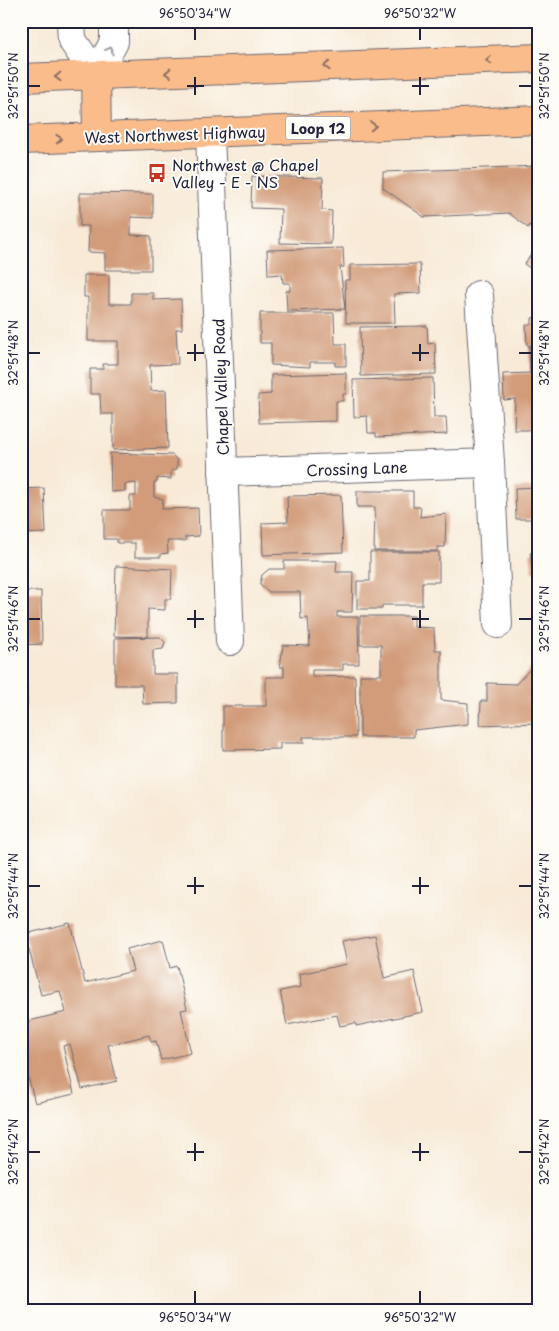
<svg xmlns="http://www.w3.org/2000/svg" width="559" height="1331" viewBox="0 0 559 1331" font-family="'Playpen Sans',sans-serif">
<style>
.building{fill:#d29c7a}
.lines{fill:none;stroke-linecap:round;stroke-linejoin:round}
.street-casing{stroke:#6d6872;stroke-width:30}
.primary-casing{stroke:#6d6872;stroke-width:30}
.street{stroke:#fff;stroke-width:28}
.primary{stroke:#fabc8b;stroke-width:28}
.oneway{stroke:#9c9ca7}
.oneway2{stroke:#8e6f63}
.ticks{fill:none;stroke:#22223b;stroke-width:2}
.labels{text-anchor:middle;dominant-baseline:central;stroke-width:4;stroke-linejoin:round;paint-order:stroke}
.shield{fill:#fdfcf7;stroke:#646373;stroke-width:1}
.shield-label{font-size:14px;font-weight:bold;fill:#22223b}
.street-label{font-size:15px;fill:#22223b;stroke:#fdfcf7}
.poi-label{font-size:15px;fill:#22223b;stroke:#fdfcf7;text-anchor:start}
.neatline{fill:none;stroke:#22223b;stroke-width:2}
.ticks-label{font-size:12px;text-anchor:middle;fill:#22223b}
</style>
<rect width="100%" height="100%" fill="#fdfcf7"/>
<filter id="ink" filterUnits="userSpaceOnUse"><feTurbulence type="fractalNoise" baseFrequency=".02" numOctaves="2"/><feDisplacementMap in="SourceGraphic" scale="10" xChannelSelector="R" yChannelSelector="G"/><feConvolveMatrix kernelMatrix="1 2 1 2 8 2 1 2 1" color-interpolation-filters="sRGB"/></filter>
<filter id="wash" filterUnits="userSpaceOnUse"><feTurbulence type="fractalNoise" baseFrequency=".0096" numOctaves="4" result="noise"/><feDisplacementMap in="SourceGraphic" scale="20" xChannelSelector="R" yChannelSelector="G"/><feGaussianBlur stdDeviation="1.12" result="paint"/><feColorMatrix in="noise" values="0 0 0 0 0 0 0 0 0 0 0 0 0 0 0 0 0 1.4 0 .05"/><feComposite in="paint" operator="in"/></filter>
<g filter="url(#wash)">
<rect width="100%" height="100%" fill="#f8ead7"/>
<g id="blocks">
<!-- building -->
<g class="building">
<path d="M538 166V213L528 228 509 213 424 217 383 188V172Z"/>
<path d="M252 176 323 178 322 210 332 211 331 244 280 243 281 209 251 208Z"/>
<path d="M80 193 153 194V218L131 217V235L151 236V270H105V253L88 252 89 226H80Z"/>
<path d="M538 246V274L524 264Z"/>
<path d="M343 248 344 267H340L345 309 287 311 286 291H290V283H283L282 274 268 275 267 250Z"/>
<path d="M420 264 421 293 394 294 395 323H346L345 280H350V265Z"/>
<path d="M84 275H109V304H131V293H153V300L181 299 182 329H176L178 364 150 365 151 391 166 390 168 448 113 450V414H101L100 394H90V369H103V364H118V341H88V297H84Z"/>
<path d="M260 313H334L335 344H346V366H335V362H310V367L271 365V343H260Z"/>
<path d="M538 317V345H527L526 325 532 324V318Z"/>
<path d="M427 326 428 344 435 343 436 374 361 376 360 327Z"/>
<path d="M529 346H538V430H514L515 399 504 400 503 374 530 373Z"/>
<path d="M346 373V394H343V401H336V421L259 423 258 395 271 394V375Z"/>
<path d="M433 378 434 417H446L447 434 376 437V433H368L367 416 354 417 353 380Z"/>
<path d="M110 453 172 455 177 460V469L171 471V479L157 478V482H154V497L163 499 162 509 198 508 199 536 185 537V541H167L168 553 161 554V557H135V543H117V539H104V510H130V496H136V483L125 484V491L111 492Z"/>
<path d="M538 487V572H533L530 553 536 552 533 519H516L515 488Z"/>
<path d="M44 488 46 533 21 534V489Z"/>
<path d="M357 491H413V507H421L420 517 446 514 445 547H437V551H374L375 507H357Z"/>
<path d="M341 495 343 552 263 555 262 523 288 522 287 496Z"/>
<path d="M370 552H439V582H422V605H382V609H357V581H370Z"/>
<path d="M284 561H337L336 572H353L352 612H337V617H358L359 664H343V670H312V677L355 676 356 737H303L304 743H280V749L223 750V706H266V677H284V667H280L283 645 310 646 308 618 301 619 300 592H269L260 584 262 575 269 569H284Z"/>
<path d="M116 566 172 569 171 599H165V610L148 609V637L114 636Z"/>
<path d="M21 591H41L42 644 21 645Z"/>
<path d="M360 616H414V627L434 628 435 650H441V700L468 703V724L414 730V737H360V675H381V645H360Z"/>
<path d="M160 637 165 642 163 649 153 650V674H178V703L143 704 142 685H115V638Z"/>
<path d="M21 659H25L26 708H21Z"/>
<path d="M530 669 538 675V723L480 725 481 701H487V683L516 684Z"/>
<path d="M70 923 85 983 133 971 127 949 163 940 170 968 177 966 187 1009 181 1010 191 1053 161 1060 156 1041 151 1042 149 1035 108 1045 117 1081 82 1089 70 1044 63 1046 74 1094 35 1103 21 1050V1023L66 1012 60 991 41 995 25 934Z"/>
<path d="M375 935 384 978 414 971 423 1012 356 1026V1023L340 1026 337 1015 287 1025 280 991 301 987 299 974 347 964 342 941Z"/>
</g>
</g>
</g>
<g filter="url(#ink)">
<use href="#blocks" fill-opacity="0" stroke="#6d6872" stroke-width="1"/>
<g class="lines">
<!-- street casing -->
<g class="street-casing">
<g id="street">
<path d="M71 21 72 40 96 75 114 42V21"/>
<path d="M210 133 230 641"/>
<path d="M479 295 490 463 498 624"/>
<path d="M223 472 490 463"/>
</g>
</g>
<!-- primary casing -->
<g class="primary-casing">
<g id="primary">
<path d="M96 75 97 137"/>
<path d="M21 78 538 58"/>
<path d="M21 140 538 120"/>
</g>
</g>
<!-- street -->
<use href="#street" class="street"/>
<!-- primary -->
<use href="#primary" class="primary"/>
</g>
<!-- one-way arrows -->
<defs><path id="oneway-chevron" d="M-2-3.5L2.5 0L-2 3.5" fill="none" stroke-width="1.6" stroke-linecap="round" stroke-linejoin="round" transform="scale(1.25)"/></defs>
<use class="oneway" href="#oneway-chevron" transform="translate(110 50) rotate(-61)"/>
<g class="oneway2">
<use href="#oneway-chevron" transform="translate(489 60) rotate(178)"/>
<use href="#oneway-chevron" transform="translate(327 66) rotate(178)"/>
<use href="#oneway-chevron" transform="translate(168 73) rotate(178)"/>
<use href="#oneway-chevron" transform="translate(58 77) rotate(178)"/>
<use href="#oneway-chevron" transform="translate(373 126) rotate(-2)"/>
<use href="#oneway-chevron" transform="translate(59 139) rotate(-2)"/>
</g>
</g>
<!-- ticks -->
<path class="ticks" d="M195 28V40M420 28V40M195 77V95M420 77V95M28 86H40M187 86H204M412 86H429M519 86H532M195 344V361M420 344V361M28 353H40M187 353H204M412 353H429M519 353H532M195 610V628M420 610V628M28 619H40M187 619H204M412 619H429M519 619H532M195 877V894M420 877V894M28 886H40M187 886H204M412 886H429M519 886H532M195 1143V1161M420 1143V1161M28 1152H40M187 1152H204M412 1152H429M519 1152H532M195 1291V1304M420 1291V1304"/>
<!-- icons -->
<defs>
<g id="bus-bare" transform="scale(1.5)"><path d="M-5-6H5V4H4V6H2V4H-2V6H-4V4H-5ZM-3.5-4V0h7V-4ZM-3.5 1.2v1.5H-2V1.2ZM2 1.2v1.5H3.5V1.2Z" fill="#c8321e" stroke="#fdfcf7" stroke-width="2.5" paint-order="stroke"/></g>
</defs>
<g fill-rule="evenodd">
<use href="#bus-bare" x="157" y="173"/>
</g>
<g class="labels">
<!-- shield labels -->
<rect class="shield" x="285.5" y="116.5" width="65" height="23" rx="4"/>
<g class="shield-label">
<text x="318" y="128">Loop 12</text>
</g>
<!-- street labels -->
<g class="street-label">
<text transform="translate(175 134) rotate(-2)">West Northwest Highway</text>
<text transform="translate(220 387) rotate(-92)">Chapel Valley Road</text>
<text transform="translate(357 468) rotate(-2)">Crossing Lane</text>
</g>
<!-- poi labels -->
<g class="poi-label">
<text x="172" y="164">Northwest @ Chapel<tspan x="172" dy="17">Valley - E - NS</tspan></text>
</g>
</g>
<!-- margin -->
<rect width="559" height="1331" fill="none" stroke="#fdfcf7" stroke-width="55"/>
<rect x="28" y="28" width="504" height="1276" class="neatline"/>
<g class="ticks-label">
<text x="195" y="18">96°50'34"W</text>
<text x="420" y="18">96°50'32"W</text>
<text transform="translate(14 86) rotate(-90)" y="4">32°51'50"N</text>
<text transform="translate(545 86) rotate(-90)" y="4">32°51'50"N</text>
<text transform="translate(14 353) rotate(-90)" y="4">32°51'48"N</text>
<text transform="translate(545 353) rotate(-90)" y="4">32°51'48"N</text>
<text transform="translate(14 619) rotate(-90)" y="4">32°51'46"N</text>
<text transform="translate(545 619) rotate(-90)" y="4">32°51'46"N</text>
<text transform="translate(14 886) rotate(-90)" y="4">32°51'44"N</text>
<text transform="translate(545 886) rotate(-90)" y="4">32°51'44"N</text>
<text transform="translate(14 1152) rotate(-90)" y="4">32°51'42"N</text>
<text transform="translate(545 1152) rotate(-90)" y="4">32°51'42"N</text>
<text x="195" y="1322">96°50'34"W</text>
<text x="420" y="1322">96°50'32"W</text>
</g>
</svg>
